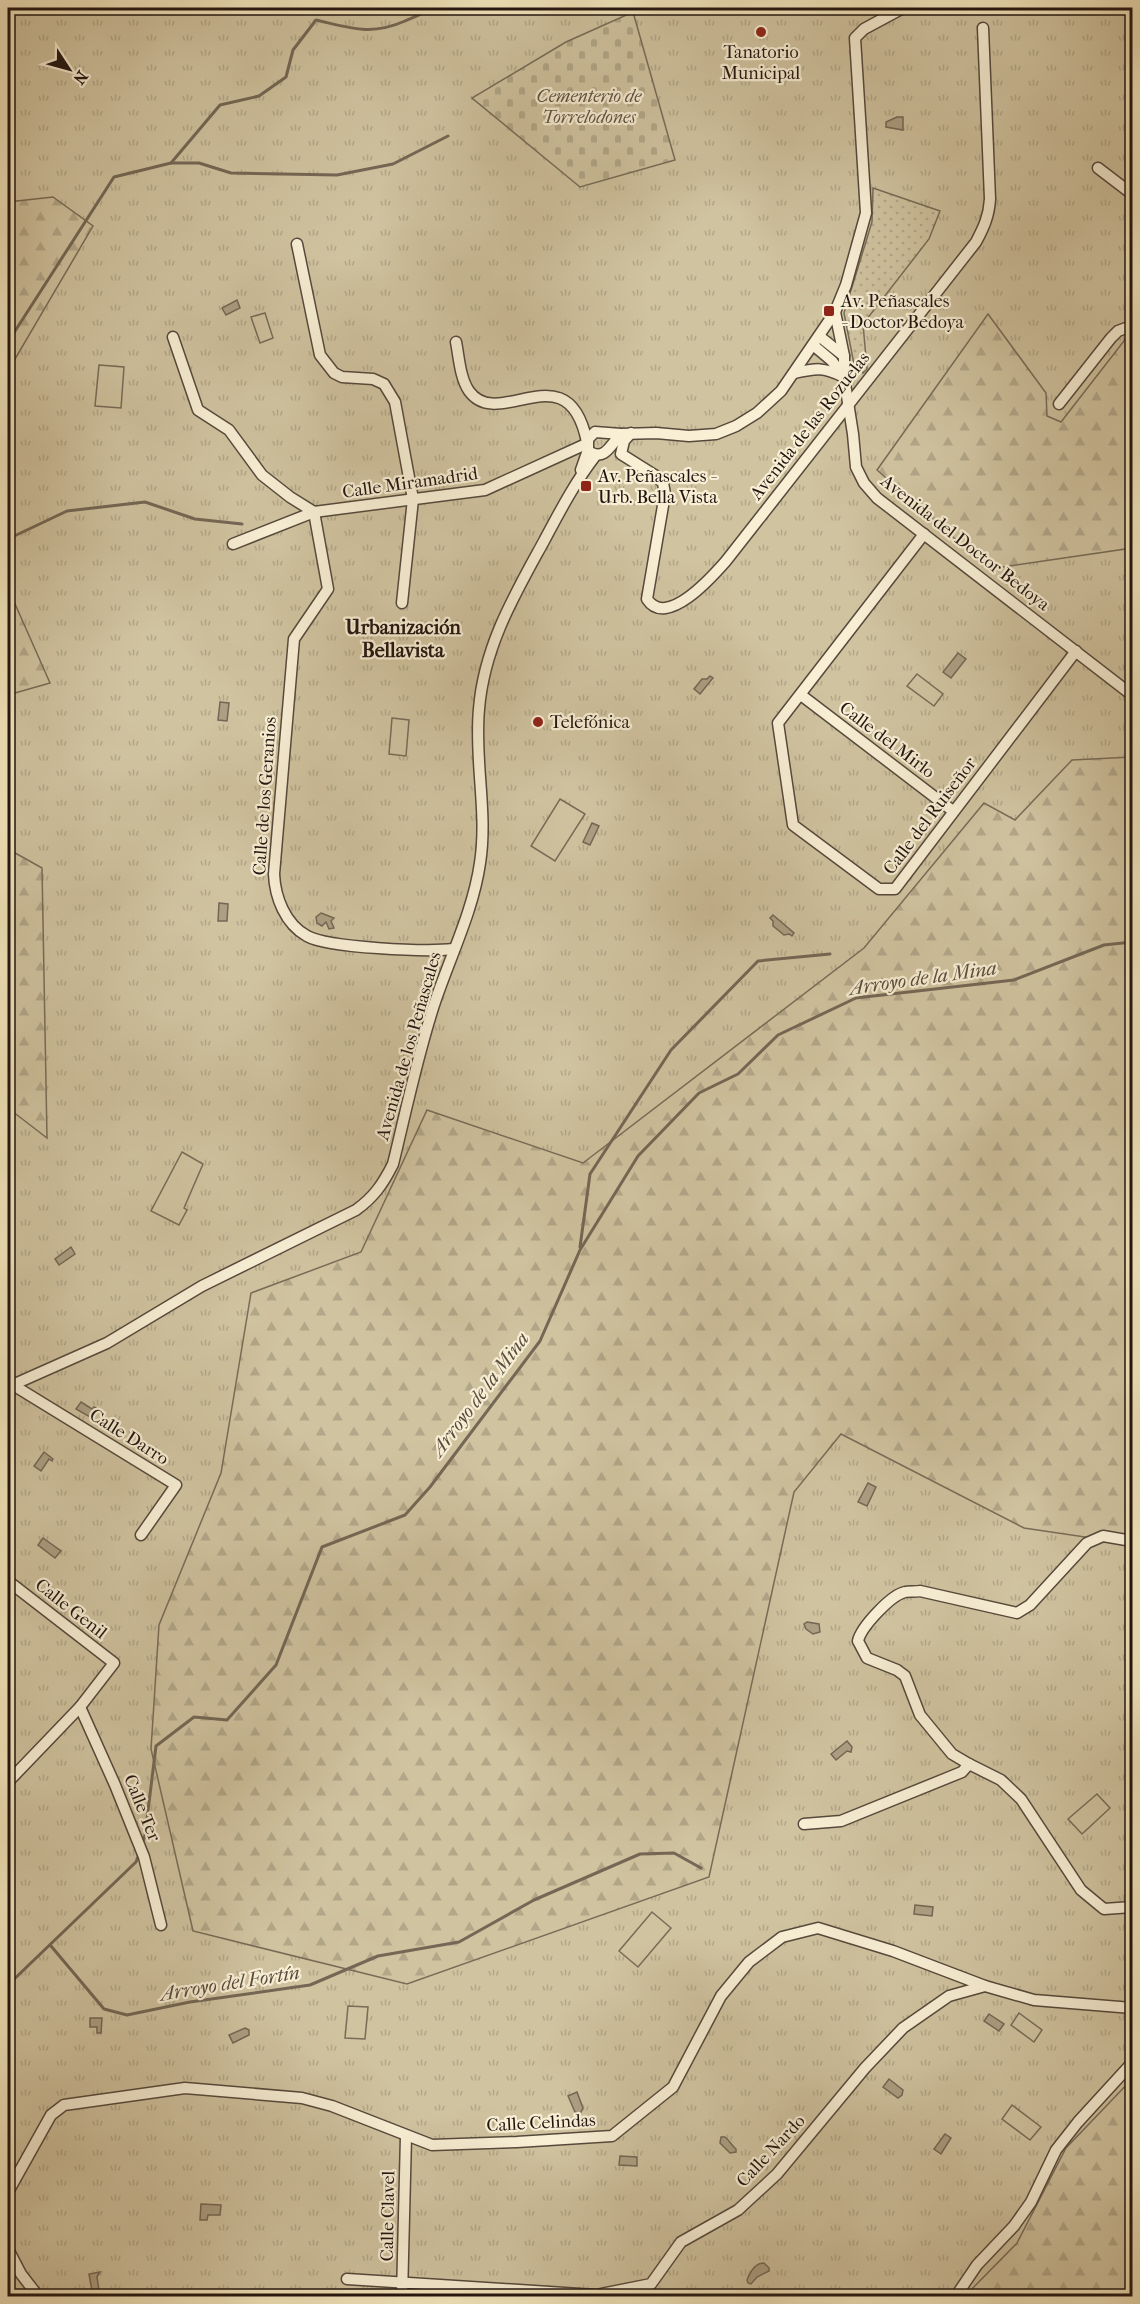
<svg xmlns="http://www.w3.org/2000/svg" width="1140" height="2304" viewBox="0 0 1140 2304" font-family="'IM FELL French Canon',serif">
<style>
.grass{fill:url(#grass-tufts);stroke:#786c58;stroke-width:1.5}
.forest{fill:url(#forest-firs);stroke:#786c58;stroke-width:1.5}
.cemetery{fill:url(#cemetery-stones);stroke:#786c58;stroke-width:1.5}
.garden{fill:url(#garden-dots);stroke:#786c58;stroke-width:1.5}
.pitch{fill:#d0c3a0;stroke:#786c58;stroke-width:1.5}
.water{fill:#ac9f83;stroke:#746755;stroke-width:1.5}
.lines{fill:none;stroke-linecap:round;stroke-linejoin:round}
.stream{stroke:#746755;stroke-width:3}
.street-casing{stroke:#56493c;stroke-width:13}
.street{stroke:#f8efd5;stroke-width:10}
.poi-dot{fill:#8f2418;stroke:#f8efd5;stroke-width:2}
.labels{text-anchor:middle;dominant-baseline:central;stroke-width:4.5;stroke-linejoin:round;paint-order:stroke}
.poi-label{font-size:18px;fill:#211410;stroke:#f8efd5;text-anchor:start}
.park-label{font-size:18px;font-style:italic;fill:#5e5142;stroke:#f8efd5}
.street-label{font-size:18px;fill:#211410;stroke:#f8efd5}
.neighbourhood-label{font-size:20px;font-weight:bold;fill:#211410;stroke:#f8efd5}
.water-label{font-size:20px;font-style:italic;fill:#594c3e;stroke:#f8efd5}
</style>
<defs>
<pattern id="grass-tufts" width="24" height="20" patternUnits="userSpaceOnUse" patternTransform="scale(1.5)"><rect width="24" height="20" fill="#d0c3a0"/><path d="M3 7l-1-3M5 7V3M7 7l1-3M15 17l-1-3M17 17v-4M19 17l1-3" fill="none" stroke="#b2a789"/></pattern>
<pattern id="forest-firs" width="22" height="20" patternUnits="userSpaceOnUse" patternTransform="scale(1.5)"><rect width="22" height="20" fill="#d0c3a0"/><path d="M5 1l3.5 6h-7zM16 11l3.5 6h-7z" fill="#b2a789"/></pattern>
<pattern id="cemetery-stones" width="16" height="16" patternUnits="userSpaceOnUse" patternTransform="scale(1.5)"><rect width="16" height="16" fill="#d0c3a0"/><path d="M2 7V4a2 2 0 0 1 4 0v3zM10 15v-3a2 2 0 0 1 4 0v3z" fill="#b2a789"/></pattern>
<pattern id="garden-dots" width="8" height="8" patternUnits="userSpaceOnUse" patternTransform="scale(1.5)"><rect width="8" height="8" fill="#d0c3a0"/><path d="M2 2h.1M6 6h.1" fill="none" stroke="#b2a789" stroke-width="1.8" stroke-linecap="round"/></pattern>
</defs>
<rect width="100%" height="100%" fill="#f4e7be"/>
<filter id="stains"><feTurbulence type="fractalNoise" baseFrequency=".00333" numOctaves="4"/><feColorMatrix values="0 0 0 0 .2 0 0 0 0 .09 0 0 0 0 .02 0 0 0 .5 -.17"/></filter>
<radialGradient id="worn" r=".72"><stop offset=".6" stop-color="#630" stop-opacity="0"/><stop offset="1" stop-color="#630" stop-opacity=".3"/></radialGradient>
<!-- grass -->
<rect class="grass" x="8" y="8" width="1124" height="2288"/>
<!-- forest -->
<g class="forest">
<path d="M53 197 93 226 8 371V202Z"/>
<path d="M988 314 1046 393 1047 416 1061 422 1127 337 1132 341V548L989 569 877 470Z"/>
<path d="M8 588 50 683 8 695Z"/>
<path d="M1132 757V1544L1024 1528 841 1434 794 1492 709 1877 407 1984 193 1931 151 1749 159 1625 221 1473 251 1293 361 1252 427 1110 583 1163 864 948 984 803 1015 820 1072 760Z"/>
<path d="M8 849 42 868 47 1138 8 1108Z"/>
<path d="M1132 2079V2296H965L1017 2243 1066 2148Z"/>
</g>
<!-- cemetery -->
<path class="cemetery" d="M633 12 675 160 580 187 472 98 566 42Z"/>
<!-- garden -->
<path class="garden" d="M873 188 940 211 929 239 863 324 867 369 863 373 860 363 854 364 844 313 872 222Z"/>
<!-- pitch -->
<g class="pitch">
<path d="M265 313 273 338 260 343 251 317Z"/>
<path d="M99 365 124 367 121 408 95 406Z"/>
<path d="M917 674 943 694 934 706 907 686Z"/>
<path d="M392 718 409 720 406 756 389 754Z"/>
<path d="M560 799 585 814 555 861 531 846Z"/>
<path d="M182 1152 203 1164 184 1208 187 1210 179 1225 151 1211Z"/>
<path d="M1097 1794 1110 1808 1082 1834 1068 1819Z"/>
<path d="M652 1912 671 1928 638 1967 619 1951Z"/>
<path d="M348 2006 368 2007 365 2039 345 2038Z"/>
<path d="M1019 2013 1042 2030 1034 2042 1011 2025Z"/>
<path d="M1012 2105 1041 2127 1030 2140 1002 2119Z"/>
</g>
<!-- water -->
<g class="water">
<path d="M897 117H903V130L886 127V122Z"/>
<path d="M237 300 240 308 226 315 222 308Z"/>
<path d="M958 653 966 659 951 678 943 672Z"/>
<path d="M710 676 713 678 700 694 694 689 702 679H707Z"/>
<path d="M220 702 229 703 227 721 218 720Z"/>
<path d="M592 823 599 826 590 845 583 842Z"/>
<path d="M219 903 228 904 227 921H218Z"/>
<path d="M321 913 334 918 331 921 334 928 329 929 326 922 322 926 317 923 316 917Z"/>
<path d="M773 915 794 933 792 936 789 934 784 935 773 926V921L770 918Z"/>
<path d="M71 1247 75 1254 59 1265 55 1259Z"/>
<path d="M81 1402 92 1409 94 1407 96 1408 90 1417 76 1409Z"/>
<path d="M44 1452 53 1459 52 1461 49 1459 41 1471 34 1466Z"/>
<path d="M868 1483 876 1487 867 1506 858 1502Z"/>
<path d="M43 1538 61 1551 55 1558 38 1545Z"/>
<path d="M807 1622 819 1624 820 1632 813 1634 806 1629 804 1624Z"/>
<path d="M847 1741 852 1747 851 1752 847 1751 836 1760 831 1754Z"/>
<path d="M915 1905 933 1907 932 1916 914 1914Z"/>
<path d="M989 2014 1004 2024 999 2031 984 2021Z"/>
<path d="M90 2018H102L101 2033H97V2027H90Z"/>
<path d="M245 2028 249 2030V2035L233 2043 229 2035Z"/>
<path d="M889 2079 903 2090 902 2095 898 2098 883 2087Z"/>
<path d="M577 2092 583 2108 580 2114 575 2112 568 2096Z"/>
<path d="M945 2134 951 2138 941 2154 934 2149Z"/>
<path d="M721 2137H725C730 2141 731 2145 736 2149V2152L730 2153 720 2143Z"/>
<path d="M620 2156 637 2157V2166L619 2165Z"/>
<path d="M201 2204 221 2205 220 2215H208L207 2220H200Z"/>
<path d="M764 2263 769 2268V2271L757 2277 751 2284 748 2283 747 2280C750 2272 755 2263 764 2263Z"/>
<path d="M100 2272 97 2277 99 2290 92 2291 89 2274Z"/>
</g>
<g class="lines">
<!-- stream -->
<g class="stream">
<path d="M352 8 380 12 401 8"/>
<path d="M171 163H199L231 173 337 175 393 164 448 136"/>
<path d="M8 342 114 177 171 163 220 105 259 96 286 77 293 50 316 20C351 28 371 36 405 21 414 17 423 14 431 8"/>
<path d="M8 539 67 511 145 502 195 519 242 524"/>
<path d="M580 1247 590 1174 671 1050 758 961 830 954"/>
<path d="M142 1845 145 1835 156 1746 194 1717 227 1720 276 1665 322 1547 405 1515 430 1487 540 1341 580 1250 638 1156 699 1093 738 1074 778 1035 856 998 1014 980 1104 945 1132 942"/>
<path d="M51 1946 104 2009 127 2015 190 2002 310 1985 378 1956 459 1942 534 1900 640 1854 674 1853 701 1868"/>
<path d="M8 1985 136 1862 139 1854"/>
</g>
<!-- street casing -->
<g class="street-casing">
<g id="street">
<path d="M1098 168 1132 194"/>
<path d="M297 244 320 355 334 373 342 377 373 379 384 384 395 402 413 499 402 603"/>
<path d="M835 312 844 356V377L853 434 856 467 864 483 877 498 1132 695"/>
<path d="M819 336 844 356"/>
<path d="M173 337 198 410 229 430 262 475 290 497 314 512 328 589 294 639 274 874C275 897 285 924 307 936 328 948 427 952 453 949"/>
<path d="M456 342C459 357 460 378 469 391 499 433 568 349 587 442"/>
<path d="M813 345 832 361 842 375"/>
<path d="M794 373C817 368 823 367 844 377"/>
<path d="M1059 404 1111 338 1118 331 1126 328 1132 331"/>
<path d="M631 433 624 441 621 454 656 476 663 483 665 494 647 599C666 629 712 577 726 561L976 242C984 227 989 216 990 199L983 28"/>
<path d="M590 452C605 461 611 444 621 434"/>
<path d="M581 470 588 450V439L595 432 621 434 656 433 689 436 716 434 736 426 757 413 781 391 835 312 846 285 866 213 855 38 864 29 903 8"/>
<path d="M924 534 778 723 793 825 879 889H895L1076 651"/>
<path d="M233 544 314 512 485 490 586 444"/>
<path d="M801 695 953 811"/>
<path d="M13 1385 176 1485 141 1535"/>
<path d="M8 1387 107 1343 202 1286 356 1210C374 1197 383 1184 393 1164 406 1111 417 1057 434 1005 449 959 473 912 480 863 488 812 474 760 479 709 484 646 515 594 544 541 560 511 575 482 596 455"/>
<path d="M1132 1541 1103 1536 1087 1543 1030 1605 1017 1613 920 1591C915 1592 909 1591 905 1592 891 1595 861 1627 858 1641L867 1658 897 1670 905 1676 920 1715 952 1754 969 1764 1001 1780 1021 1799 1081 1890 1104 1909 1132 1907"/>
<path d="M8 1581 114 1663 80 1707 8 1782"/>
<path d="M80 1707 115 1785 144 1857 161 1925"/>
<path d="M804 1824 841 1821 962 1772 969 1764"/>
<path d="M8 2192 51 2115 64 2105 185 2088 302 2098 332 2106 432 2145 517 2142 612 2136 673 2087 721 1996 749 1962 782 1937 818 1928 893 1951 985 1986 1034 2000 1132 2008"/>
<path d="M8 2249 21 2274 38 2296"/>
<path d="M347 2279 596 2295 651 2284 681 2242 738 2210 777 2174 865 2068 903 2028 949 1996 985 1986"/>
<path d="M402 2296 406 2136"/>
<path d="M956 2296 977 2265 1014 2226 1031 2202 1056 2150 1078 2122 1132 2063"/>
</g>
</g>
<!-- street -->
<use href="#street" class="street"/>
</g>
<!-- markers -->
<g class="poi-dot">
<circle cx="761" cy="32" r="6"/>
<rect x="823" y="305" width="12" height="12" rx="3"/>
<rect x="580" y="480" width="12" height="12" rx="3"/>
<circle cx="538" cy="722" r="6"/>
</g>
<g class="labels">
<!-- poi labels -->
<g class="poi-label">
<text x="761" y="52" text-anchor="middle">Tanatorio<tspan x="761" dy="21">Municipal</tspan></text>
<text x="841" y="301">Av. Peñascales<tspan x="841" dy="21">- Doctor Bedoya</tspan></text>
<text x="598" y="476">Av. Peñascales -<tspan x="598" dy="21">Urb. Bella Vista</tspan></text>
<text x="550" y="722">Telefónica</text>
</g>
<!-- park labels -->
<g class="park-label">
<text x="589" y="96">Cementerio de<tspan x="589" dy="21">Torrelodones</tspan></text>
</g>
<!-- street labels -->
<g class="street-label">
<text transform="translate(810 426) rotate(-52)">Avenida de las Rozuelas</text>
<text transform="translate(410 483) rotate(-8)">Calle Miramadrid</text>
<text transform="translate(965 543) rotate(38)">Avenida del Doctor Bedoya</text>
<text transform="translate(887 740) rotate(37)">Calle del Mirlo</text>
<text transform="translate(265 796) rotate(-86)">Calle de los Geranios</text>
<text transform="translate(930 816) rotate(-53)">Calle del Ruiseñor</text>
<text transform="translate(409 1046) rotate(-74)">Avenida de los Peñascales</text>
<text transform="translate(129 1437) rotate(32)">Calle Darro</text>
<text transform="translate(71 1609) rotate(38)">Calle Genil</text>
<text transform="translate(142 1808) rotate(68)">Calle Ter</text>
<text transform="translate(541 2123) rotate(-3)">Calle Celindas</text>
<text transform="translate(771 2151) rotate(-47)">Calle Nardo</text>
<text transform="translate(388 2216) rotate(-89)">Calle Clavel</text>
</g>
<!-- neighbourhood labels -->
<g class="neighbourhood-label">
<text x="403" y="627">Urbanización<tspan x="403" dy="23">Bellavista</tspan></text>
</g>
<!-- water labels -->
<g class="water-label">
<text transform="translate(923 978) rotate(-8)">Arroyo de la Mina</text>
<text transform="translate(480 1394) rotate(-53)">Arroyo de la Mina</text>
<text transform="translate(230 1983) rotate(-9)">Arroyo del Fortín</text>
</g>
</g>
<!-- margin -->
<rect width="1140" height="2304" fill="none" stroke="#f4e7be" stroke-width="30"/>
<rect x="9" y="9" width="1122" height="2286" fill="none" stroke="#211410" stroke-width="3"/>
<rect x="15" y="15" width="1110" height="2274" fill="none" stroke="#211410" stroke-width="1.5"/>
<!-- north arrow -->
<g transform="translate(69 69) rotate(126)" stroke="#f8efd5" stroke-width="4.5" paint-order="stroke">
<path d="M0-4.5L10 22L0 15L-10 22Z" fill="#211410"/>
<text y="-9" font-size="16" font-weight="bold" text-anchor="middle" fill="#211410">N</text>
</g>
<rect width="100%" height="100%" filter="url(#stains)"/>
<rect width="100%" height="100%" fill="url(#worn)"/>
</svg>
